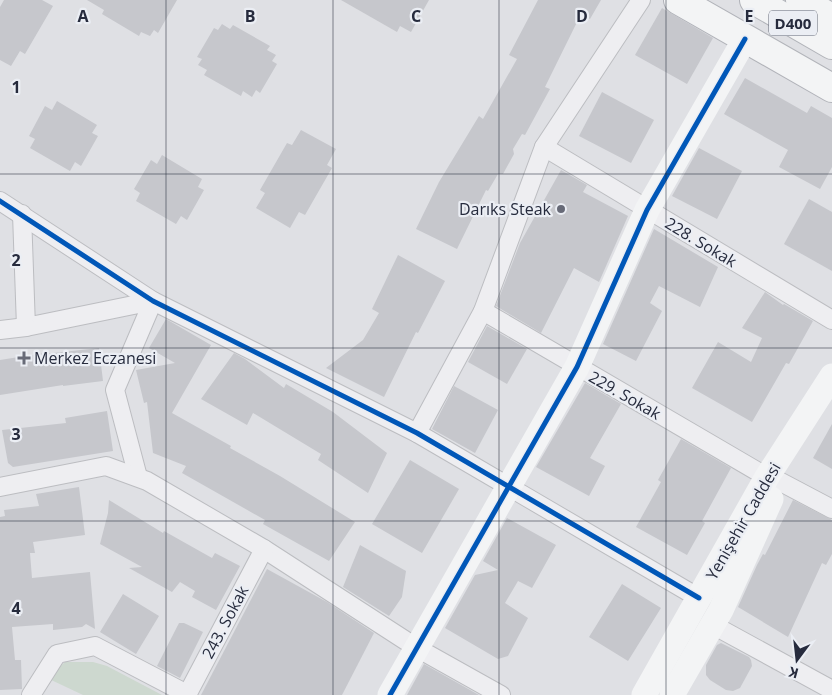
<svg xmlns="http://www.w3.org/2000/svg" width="832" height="695" viewBox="0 0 832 695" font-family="'Open Sans',sans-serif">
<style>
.green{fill:#cdd8cf}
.building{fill:#c6c7cc}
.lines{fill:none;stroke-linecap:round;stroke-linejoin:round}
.street-casing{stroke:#bcbdc1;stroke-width:20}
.highway-casing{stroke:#b1b3b9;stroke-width:30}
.street{stroke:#eeeef1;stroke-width:18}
.secondary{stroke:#f3f4f5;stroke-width:25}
.highway{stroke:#f3f4f5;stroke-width:28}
.cycleway-casing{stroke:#ebeef4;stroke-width:8}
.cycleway{stroke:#0057b8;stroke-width:5}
.grid{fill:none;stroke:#262b3d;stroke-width:1;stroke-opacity:0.55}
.poi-dot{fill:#676a77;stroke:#ebeef4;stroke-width:2}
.labels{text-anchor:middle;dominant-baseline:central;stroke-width:4.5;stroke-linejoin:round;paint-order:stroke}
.shield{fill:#ebeef4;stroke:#616674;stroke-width:1}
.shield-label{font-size:15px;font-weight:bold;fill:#262b3d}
.poi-label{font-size:16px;fill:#262b3d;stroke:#ebeef4;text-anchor:end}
.street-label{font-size:16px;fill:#262b3d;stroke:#ebeef4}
.grid-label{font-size:16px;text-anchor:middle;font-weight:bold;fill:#262b3d;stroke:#ebeef4;stroke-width:4.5;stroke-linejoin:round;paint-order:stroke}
</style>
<rect width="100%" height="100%" fill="#dfe0e4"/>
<!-- green -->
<path class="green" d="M65 662H93L107 666 162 695H83L47 678Z"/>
<!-- building -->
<g class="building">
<path d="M4 0H42L53 6 25 54 20 51 11 66 0 60V7Z"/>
<path d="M87 0H177L158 33 154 30 150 36 141 32 139 36 102 14 104 10Z"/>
<path d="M341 0H429L411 32 400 26 397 32Z"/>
<path d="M538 0H601L590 19 581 14 545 87 550 89 525 135 522 134 513 149 514 154 503 174H498L488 191 486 190 457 249 416 229 439 182 479 116 483 119 517 59 509 55Z"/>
<path d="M662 8 713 38 687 84 635 55Z"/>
<path d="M222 24 230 29 233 25 270 46 267 50 276 55 272 61 277 64 260 93 256 90 252 97 243 91 241 96 204 75 207 70 198 65 202 59 197 57 214 28 218 30Z"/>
<path d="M745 78 807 113 811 106 832 118V167L820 189 779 167 788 150 724 114Z"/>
<path d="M602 92 654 120 631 163 579 136Z"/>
<path d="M57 101 97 125 92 133 98 136 81 166 75 162 70 171 30 148 35 139 29 136 45 106 52 110Z"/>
<path d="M301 130 336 149 327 165 332 168 305 215 299 212 290 228 256 208 265 193 260 190 287 143 292 145Z"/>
<path d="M699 148 742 171 717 219 672 196Z"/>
<path d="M162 155 202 179 198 187 204 190 187 220 181 216 176 224 136 201 140 193 134 189 151 160 157 164Z"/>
<path d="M561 170 587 185 583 192 628 216 599 282 574 268 541 333 496 306 520 243Z"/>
<path d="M809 199 832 212V271L784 244Z"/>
<path d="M654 229 718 267 700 307 659 286 650 303 662 311 636 361 603 344Z"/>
<path d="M398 255 445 281 418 333 416 332 384 397 326 368 363 340 379 313 372 309Z"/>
<path d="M765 292 783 305 784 304 813 321 789 364 786 363 752 422 692 388 718 342 751 362 762 338 742 328Z"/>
<path d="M166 319 211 345 172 413 231 446 230 448 280 476 355 522 329 561 263 524 265 520 182 473 186 466 153 453 147 402 144 403 136 370 175 363 149 348Z"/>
<path d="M487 326 527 349 507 384 468 362Z"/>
<path d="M99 348 103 381 63 386V385L0 395V360L44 353V354Z"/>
<path d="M234 353 245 359 284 388 286 384 333 412 387 453 368 493 318 460 321 454 253 413 247 425 201 399Z"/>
<path d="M585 383 621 404 590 458 605 466 589 496 536 467Z"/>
<path d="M454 386 498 410 475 453 432 429Z"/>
<path d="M107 411 113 451 13 467 8 463 2 430 66 423 65 418Z"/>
<path d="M832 424V469L813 458Z"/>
<path d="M681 439 731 468 702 521 705 523 687 555 636 527 661 482 658 480Z"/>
<path d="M410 460 459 489 422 553 372 524Z"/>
<path d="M79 487 85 535 33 542 35 553H30L32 578 90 572 95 629 86 624 82 627 53 630V624L12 627 15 660H21L22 689 0 690V517L5 516 4 510 39 506 36 494Z"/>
<path d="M109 500 163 533 164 531 212 558 215 553 240 566 216 610 192 597 195 591 180 582 172 592 129 568 142 567 100 544 108 513Z"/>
<path d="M793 500 832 520V554L826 565 822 563 788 637 738 607 757 565 763 554 765 555Z"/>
<path d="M507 518 556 545 532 588 518 581 505 603 528 618 508 656 498 659 445 628 475 575 498 570 483 561Z"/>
<path d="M360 545 406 571 402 597 389 616 343 587Z"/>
<path d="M267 569 327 602 374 633 342 695H201Z"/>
<path d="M622 584 661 608 628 661 589 637Z"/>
<path d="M123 594 159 616 136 654 100 632Z"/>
<path d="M179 623H184L203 632 180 678 157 666Z"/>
<path d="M721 643 749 657 751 660 752 666 740 688 733 691 726 690 710 680 706 675V665L717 645Z"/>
<path d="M424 664 479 695H407Z"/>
</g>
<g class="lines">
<!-- street casing -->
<g class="street-casing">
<g id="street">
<path d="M544 147 832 320"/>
<path d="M0 201 153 301 417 433 699 598"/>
<path d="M22 214 26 327 153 301 115 390 138 477"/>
<path d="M483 311 767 477"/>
<path d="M0 330 26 327"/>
<path d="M417 433 483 311 544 147 641 0"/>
<path d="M779 481 832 509"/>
<path d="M0 487 106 466 147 481 264 549 417 648 501 695"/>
<path d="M713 625 832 690"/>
<path d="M31 695 57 654 95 646 187 694"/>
<path d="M187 695 264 549"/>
</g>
</g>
<!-- highway casing -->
<g class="highway-casing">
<g id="highway">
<path d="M678 0 832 88"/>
<path d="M754 0 832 45"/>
<path d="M800 0 832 18"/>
</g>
</g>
<!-- street -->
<use href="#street" class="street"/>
<!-- secondary -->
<g class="secondary">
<path d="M390 695 577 367 647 210 745 39"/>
<path d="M644 695 767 477 832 376"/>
<path d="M672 695 721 610 771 499"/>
</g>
<!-- highway -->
<use href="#highway" class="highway"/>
<!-- cycleway casing -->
<g class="cycleway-casing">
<g id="cycleway">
<path d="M0 201 153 301 417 433 699 598"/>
<path d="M390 695 577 367 647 210 745 39"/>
</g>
</g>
<!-- cycleway -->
<use href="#cycleway" class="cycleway"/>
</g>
<!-- grid -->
<path class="grid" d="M166 0V695M333 0V695M499 0V695M666 0V695M0 174H832M0 348H832M0 521H832"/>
<!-- markers -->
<g class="poi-dot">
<circle cx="561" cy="209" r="5"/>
<path d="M21.5 350.5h5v5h5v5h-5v5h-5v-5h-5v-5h5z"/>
</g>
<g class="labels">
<!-- shield labels -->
<rect class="shield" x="769" y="10.5" width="48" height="25" rx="4"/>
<g class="shield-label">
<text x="793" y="23">D400</text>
</g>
<!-- poi labels -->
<g class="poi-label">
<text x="551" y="209">Darıks Steak</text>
<text x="34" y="358" text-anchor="start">Merkez Eczanesi</text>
</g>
<!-- street labels -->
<g class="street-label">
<text transform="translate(701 242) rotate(31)">228. Sokak</text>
<text transform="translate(625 395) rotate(30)">229. Sokak</text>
<text transform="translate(743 521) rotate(-60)">Yenişehir Caddesi</text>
<text transform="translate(225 622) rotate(-62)">243. Sokak</text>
</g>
</g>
<g class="grid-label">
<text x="83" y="22">A</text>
<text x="250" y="22">B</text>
<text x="416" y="22">C</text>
<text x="582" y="22">D</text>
<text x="749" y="22">E</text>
<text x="16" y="93">1</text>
<text x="16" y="266">2</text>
<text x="16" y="440">3</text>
<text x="16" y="614">4</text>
</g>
<!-- north arrow -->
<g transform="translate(797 660) rotate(195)" stroke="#ebeef4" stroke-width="4" paint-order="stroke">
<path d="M0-4L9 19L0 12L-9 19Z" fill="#262b3d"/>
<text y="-8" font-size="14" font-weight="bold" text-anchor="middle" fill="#262b3d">K</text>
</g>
</svg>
